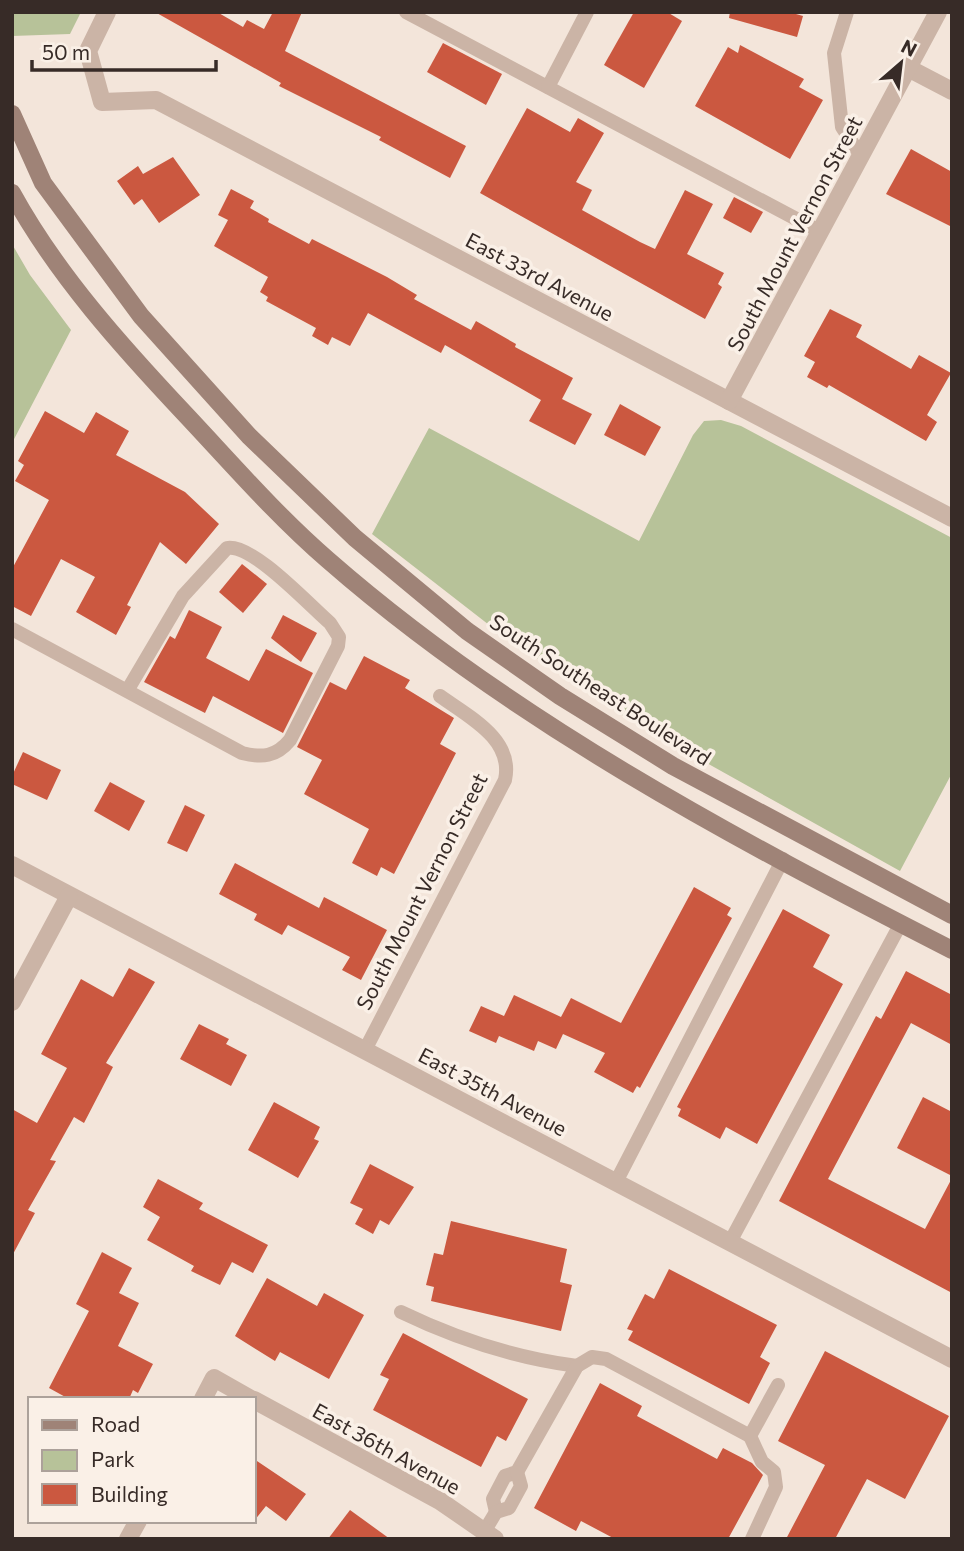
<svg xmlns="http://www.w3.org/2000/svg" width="964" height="1551" viewBox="0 0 964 1551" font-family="Commissioner,sans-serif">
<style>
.green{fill:#b7c299}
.building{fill:#cb5840}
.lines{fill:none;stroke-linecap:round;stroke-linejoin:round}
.lane{stroke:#cbb4a6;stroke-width:14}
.street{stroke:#cbb4a6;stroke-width:18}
.secondary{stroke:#9f8377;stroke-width:18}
.labels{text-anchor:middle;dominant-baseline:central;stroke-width:7;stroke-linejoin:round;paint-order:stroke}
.street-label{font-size:21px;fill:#372b27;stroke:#faf0e7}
</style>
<rect width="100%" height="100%" fill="#f3e5da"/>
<!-- green -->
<g class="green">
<path d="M12 12H81L70 34 12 36Z"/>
<path d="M12 244 30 275 71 330 12 443Z"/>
<path d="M721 420 741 426 952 538V773L900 871 628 719 502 635 372 534 429 428 639 541 693 435 704 421Z"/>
</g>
<!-- building -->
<g class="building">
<path d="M155 12H217L243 27 247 20 264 29 273 12H302L285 51 466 146 450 178 379 140 381 137 279 86 281 83Z"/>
<path d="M634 12H667L682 21 644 88 604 65Z"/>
<path d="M730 12H789L803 16 797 37 729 18Z"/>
<path d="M443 43 502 74 486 105 427 72Z"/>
<path d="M740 45 804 79 799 87 823 100 790 159 695 106 728 47 738 53Z"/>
<path d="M527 108 570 132 578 118 604 133 576 182 592 190 582 210 640 242 655 249 685 190 713 204 687 254 724 273 718 284 722 287 705 319 480 193Z"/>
<path d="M911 149 952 172V227L886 194Z"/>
<path d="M173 157 200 195 159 223 142 199 134 205 117 181 138 166 143 174Z"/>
<path d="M231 189 254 201 250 208 269 219 268 222 309 244 312 239 387 277 417 295 414 299 471 330 476 321 516 344 515 347 573 378 562 399 592 414 575 445 529 421 541 400 445 345 441 353 368 313 350 346 332 337 328 345 312 336 316 328 266 301 268 297 260 292 268 277 214 246 228 220 218 215Z"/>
<path d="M734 197 763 212 751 233 723 218Z"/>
<path d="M830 309 862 325 856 337 911 369 919 355 951 373 927 415 937 422 926 441 829 385 827 388 807 377 815 362 804 356Z"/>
<path d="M620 404 661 427 645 456 604 435Z"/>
<path d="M45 411 84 433 96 412 129 431 116 455 185 492 219 524 186 564 160 542 127 605 131 607 116 635 76 612 95 577 61 559 31 616 12 606V569L49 500 15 481 24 465 18 461Z"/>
<path d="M242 564 267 584 243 613 219 592Z"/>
<path d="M189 610 222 627 206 658 249 681 266 649 313 673 283 733 213 696 205 713 144 682 170 636 175 639Z"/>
<path d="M283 615 317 633 301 662 271 638Z"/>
<path d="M364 656 410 680 405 688 454 718 440 744 456 753 394 874 381 867 377 876 352 863 369 829 304 794 322 760 297 747 330 682 346 690Z"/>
<path d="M23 752 61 770 47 800 12 784V776Z"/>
<path d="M110 782 145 801 129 831 94 811Z"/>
<path d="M185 805 205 815 187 852 167 843Z"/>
<path d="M235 863 319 908 324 897 387 930 361 980 342 970 350 957 288 925 282 935 254 920 257 914 219 894Z"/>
<path d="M694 887 731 908 727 915 732 918 640 1088 637 1086 633 1093 594 1072 605 1053 563 1034 556 1049 538 1041 534 1051 499 1036 496 1043 469 1031 481 1006 504 1016 514 995 561 1017 571 998 621 1023Z"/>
<path d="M783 909 830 935 813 967 843 984 757 1144 726 1127 720 1139 678 1116 681 1109 677 1107Z"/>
<path d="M129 968 155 982 106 1063 113 1067 84 1123 74 1117 50 1160 56 1161 28 1210 35 1213 12 1256V1109L37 1123 67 1068 41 1054 81 979 113 997Z"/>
<path d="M906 971 952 995V1045L911 1023 828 1179 925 1229 952 1178V1293L779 1201 876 1016 881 1019Z"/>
<path d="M199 1024 229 1039 226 1044 247 1055 231 1086 180 1059Z"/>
<path d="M923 1097 952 1112V1176L897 1148Z"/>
<path d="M274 1102 320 1127 314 1139 319 1141 298 1178 248 1150Z"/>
<path d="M370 1164 414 1187 389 1225 380 1220 373 1234 355 1224 363 1209 350 1203Z"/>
<path d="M158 1179 203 1203 199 1209 268 1245 253 1273 232 1262 220 1285 191 1271 194 1266 147 1240 160 1217 143 1207Z"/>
<path d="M451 1221 567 1249 560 1282 572 1285 561 1331 431 1301 434 1287 426 1285 434 1253 443 1255Z"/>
<path d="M102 1252 132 1268 119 1293 139 1303 118 1346 153 1364 138 1393 133 1390 129 1399H69L49 1388 89 1311 76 1304Z"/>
<path d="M669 1269 777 1325 760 1357 770 1363 749 1404 628 1340 633 1331 627 1329 645 1294 654 1299Z"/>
<path d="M267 1278 317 1306 324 1293 364 1315 329 1379 280 1352 275 1361 235 1336Z"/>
<path d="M403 1333 528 1399 506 1441 497 1436 481 1467 373 1410 389 1379 380 1375Z"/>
<path d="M825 1351 949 1416 905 1499 867 1479 835 1539H786L825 1465 778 1441Z"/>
<path d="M600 1383 642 1406 637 1416 717 1459 723 1448 752 1463 763 1475 728 1539H615L581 1521 576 1531 534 1508Z"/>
<path d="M254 1459 306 1494 286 1521 266 1506 254 1521Z"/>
<path d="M350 1510 390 1539H328Z"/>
</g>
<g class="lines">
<!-- lane -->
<g class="lane">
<path d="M406 12 819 231"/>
<path d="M847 12 834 53 842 127 861 156"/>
<path d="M548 87 587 12"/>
<path d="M12 629 242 753C262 758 276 757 290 740L338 646 339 637 330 623C309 605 252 543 227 548L183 596 127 691"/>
<path d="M365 1050 505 780C514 739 469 717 440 696"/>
<path d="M616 1182 783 859"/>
<path d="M730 1242 901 923"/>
<path d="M401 1312C457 1339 515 1358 577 1366"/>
<path d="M750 1436 762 1462 774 1472 776 1487 752 1539"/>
<path d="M496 1512 493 1499 505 1476 517 1472 577 1366 592 1357 606 1359 750 1436 778 1385"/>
<path d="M484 1532 496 1512 509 1508 521 1486 517 1472"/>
</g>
<!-- street -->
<g class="street">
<path d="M107 12 88 51 102 102 156 100 952 518"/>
<path d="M908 68 952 91"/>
<path d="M729 401 938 12"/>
<path d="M12 865 952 1359"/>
<path d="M12 1002 69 896"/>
<path d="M203 1399 214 1378 251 1399"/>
<path d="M254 1400 440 1501 495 1539"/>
<path d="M128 1539 138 1521"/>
</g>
<!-- secondary -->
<g class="secondary">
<path d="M12 114 43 183 141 316 249 436 355 538 467 631 560 696 673 766 952 915"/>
<path d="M12 193C57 275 122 347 186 415 232 464 277 516 328 560 512 721 735 839 952 950"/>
</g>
</g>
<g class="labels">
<!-- street labels -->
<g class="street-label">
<text transform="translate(794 233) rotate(-62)">South Mount Vernon Street</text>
<text transform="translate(540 276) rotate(28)">East 33rd Avenue</text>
<text transform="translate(601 689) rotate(33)">South Southeast Boulevard</text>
<text transform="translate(421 891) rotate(-63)">South Mount Vernon Street</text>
<text transform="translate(493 1091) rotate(28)">East 35th Avenue</text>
<text transform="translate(387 1448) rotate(29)">East 36th Avenue</text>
</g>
</g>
<!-- border -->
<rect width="964" height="1551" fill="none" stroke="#372b27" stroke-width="28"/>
<!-- legend -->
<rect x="28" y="1397" width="228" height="126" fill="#faf0e7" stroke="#aca19a" stroke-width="2"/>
<rect x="42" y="1420" width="35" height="10" fill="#9f8377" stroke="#aca19a" stroke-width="2"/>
<text x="91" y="1432" font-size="21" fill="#372b27">Road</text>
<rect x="42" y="1450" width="35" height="21" fill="#b7c299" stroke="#aca19a" stroke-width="2"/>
<text x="91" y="1467" font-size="21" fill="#372b27">Park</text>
<rect x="42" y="1484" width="35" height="21" fill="#cb5840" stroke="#aca19a" stroke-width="2"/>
<text x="91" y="1502" font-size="21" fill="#372b27">Building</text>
<!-- north arrow -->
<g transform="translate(901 63) rotate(28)" stroke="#faf0e7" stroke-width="5" paint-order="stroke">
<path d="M0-5L12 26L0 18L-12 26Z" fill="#372b27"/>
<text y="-10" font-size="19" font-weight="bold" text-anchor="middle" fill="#372b27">N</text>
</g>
<!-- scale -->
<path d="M32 60v10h184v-10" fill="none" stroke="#372b27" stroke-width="3.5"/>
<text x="42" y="60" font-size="21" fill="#372b27" stroke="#faf0e7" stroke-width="5" paint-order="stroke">50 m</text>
</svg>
